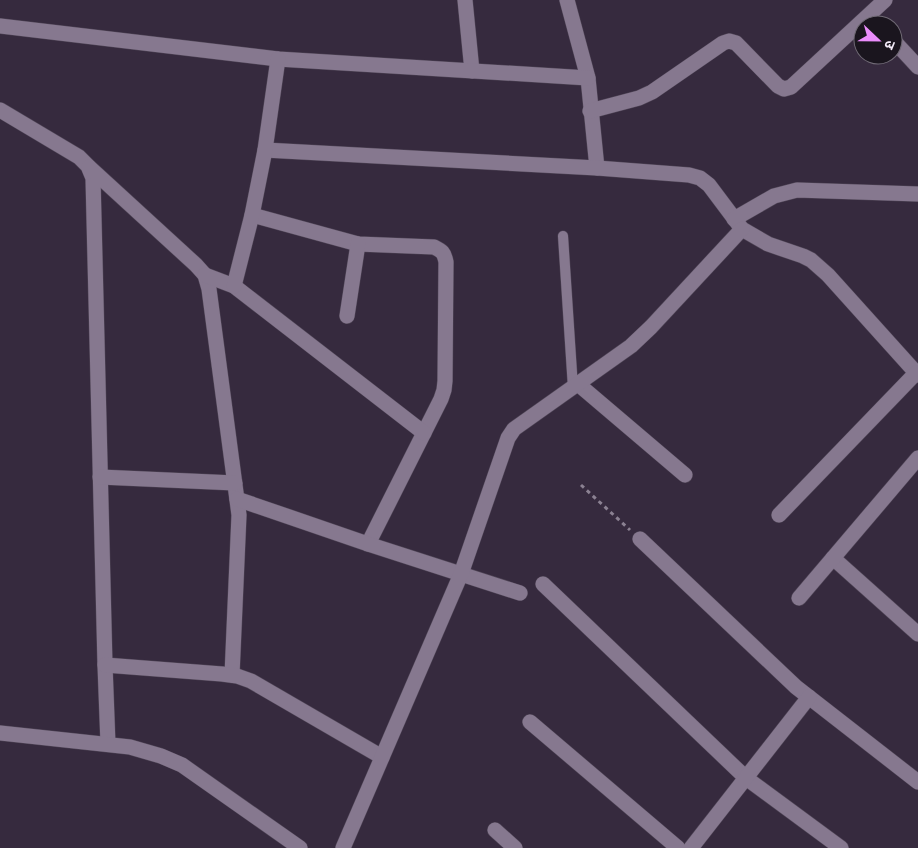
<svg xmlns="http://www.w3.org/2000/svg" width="918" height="848" viewBox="0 0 918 848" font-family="Mulish,'Noto Sans Devanagari',sans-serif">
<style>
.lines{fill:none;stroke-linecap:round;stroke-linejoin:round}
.lane-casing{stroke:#504657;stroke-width:11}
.street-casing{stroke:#504657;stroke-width:16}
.path{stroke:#8b8192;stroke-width:3;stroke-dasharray:4 4;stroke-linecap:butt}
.lane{stroke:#86788f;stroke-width:10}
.street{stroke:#86788f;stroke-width:15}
</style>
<rect width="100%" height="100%" fill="#362a3e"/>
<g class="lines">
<!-- lane casing -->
<g class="lane-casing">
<path id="lane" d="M563 236 573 388"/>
</g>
<!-- street casing -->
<g class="street-casing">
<g id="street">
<path d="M465 0 472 71"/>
<path d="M567 0 588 78 597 168"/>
<path d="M0 26 278 59 588 78"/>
<path d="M893 40 918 67"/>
<path d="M0 110 79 157 88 166 93 178 105 665 108 744"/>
<path d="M590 111 639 98 652 92 723 43 729 41 736 43 778 86 784 89 791 87 885 0"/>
<path d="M265 150 597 168 689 175 700 178 709 185 742 229 768 244 803 256 811 260 828 275 918 375"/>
<path d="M89 167 196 265 205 275 209 289 239 515 232 675"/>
<path d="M252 215 358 244 434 247C442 251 444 252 446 262L445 381 444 390 441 399 368 544"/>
<path d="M734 219 774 196 797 190 918 194"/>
<path d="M205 275 234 286 424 433"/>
<path d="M234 286 252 215 265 150 278 59"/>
<path d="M347 316 358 244"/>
<path d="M578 384 685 475"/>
<path d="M100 477 235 483"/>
<path d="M237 499 368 544 520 593"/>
<path d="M779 515 916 373"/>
<path d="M640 539 796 687 918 782"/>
<path d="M833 558 918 634"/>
<path d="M543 584 746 778 841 848"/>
<path d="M799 598 918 458"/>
<path d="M105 665 222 674 237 676 251 681 382 757"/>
<path d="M530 722 678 848"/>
<path d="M0 733 130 747 161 756 182 765 300 848"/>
<path d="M495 830 515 848"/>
<path d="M343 848 461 574 508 438 514 429 631 346 651 327 742 229"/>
<path d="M691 848 809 697"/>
</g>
</g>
<!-- path -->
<path class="path" d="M581 485 630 530"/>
<!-- lane -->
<use href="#lane" class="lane"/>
<!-- street -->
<use href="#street" class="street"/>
</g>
<!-- north arrow -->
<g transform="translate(878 40) rotate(112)"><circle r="24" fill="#1a151e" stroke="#706a75"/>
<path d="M0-4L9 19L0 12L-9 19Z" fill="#eb8dfc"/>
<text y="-8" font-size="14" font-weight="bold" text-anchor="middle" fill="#f2eaf7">उ</text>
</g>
</svg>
